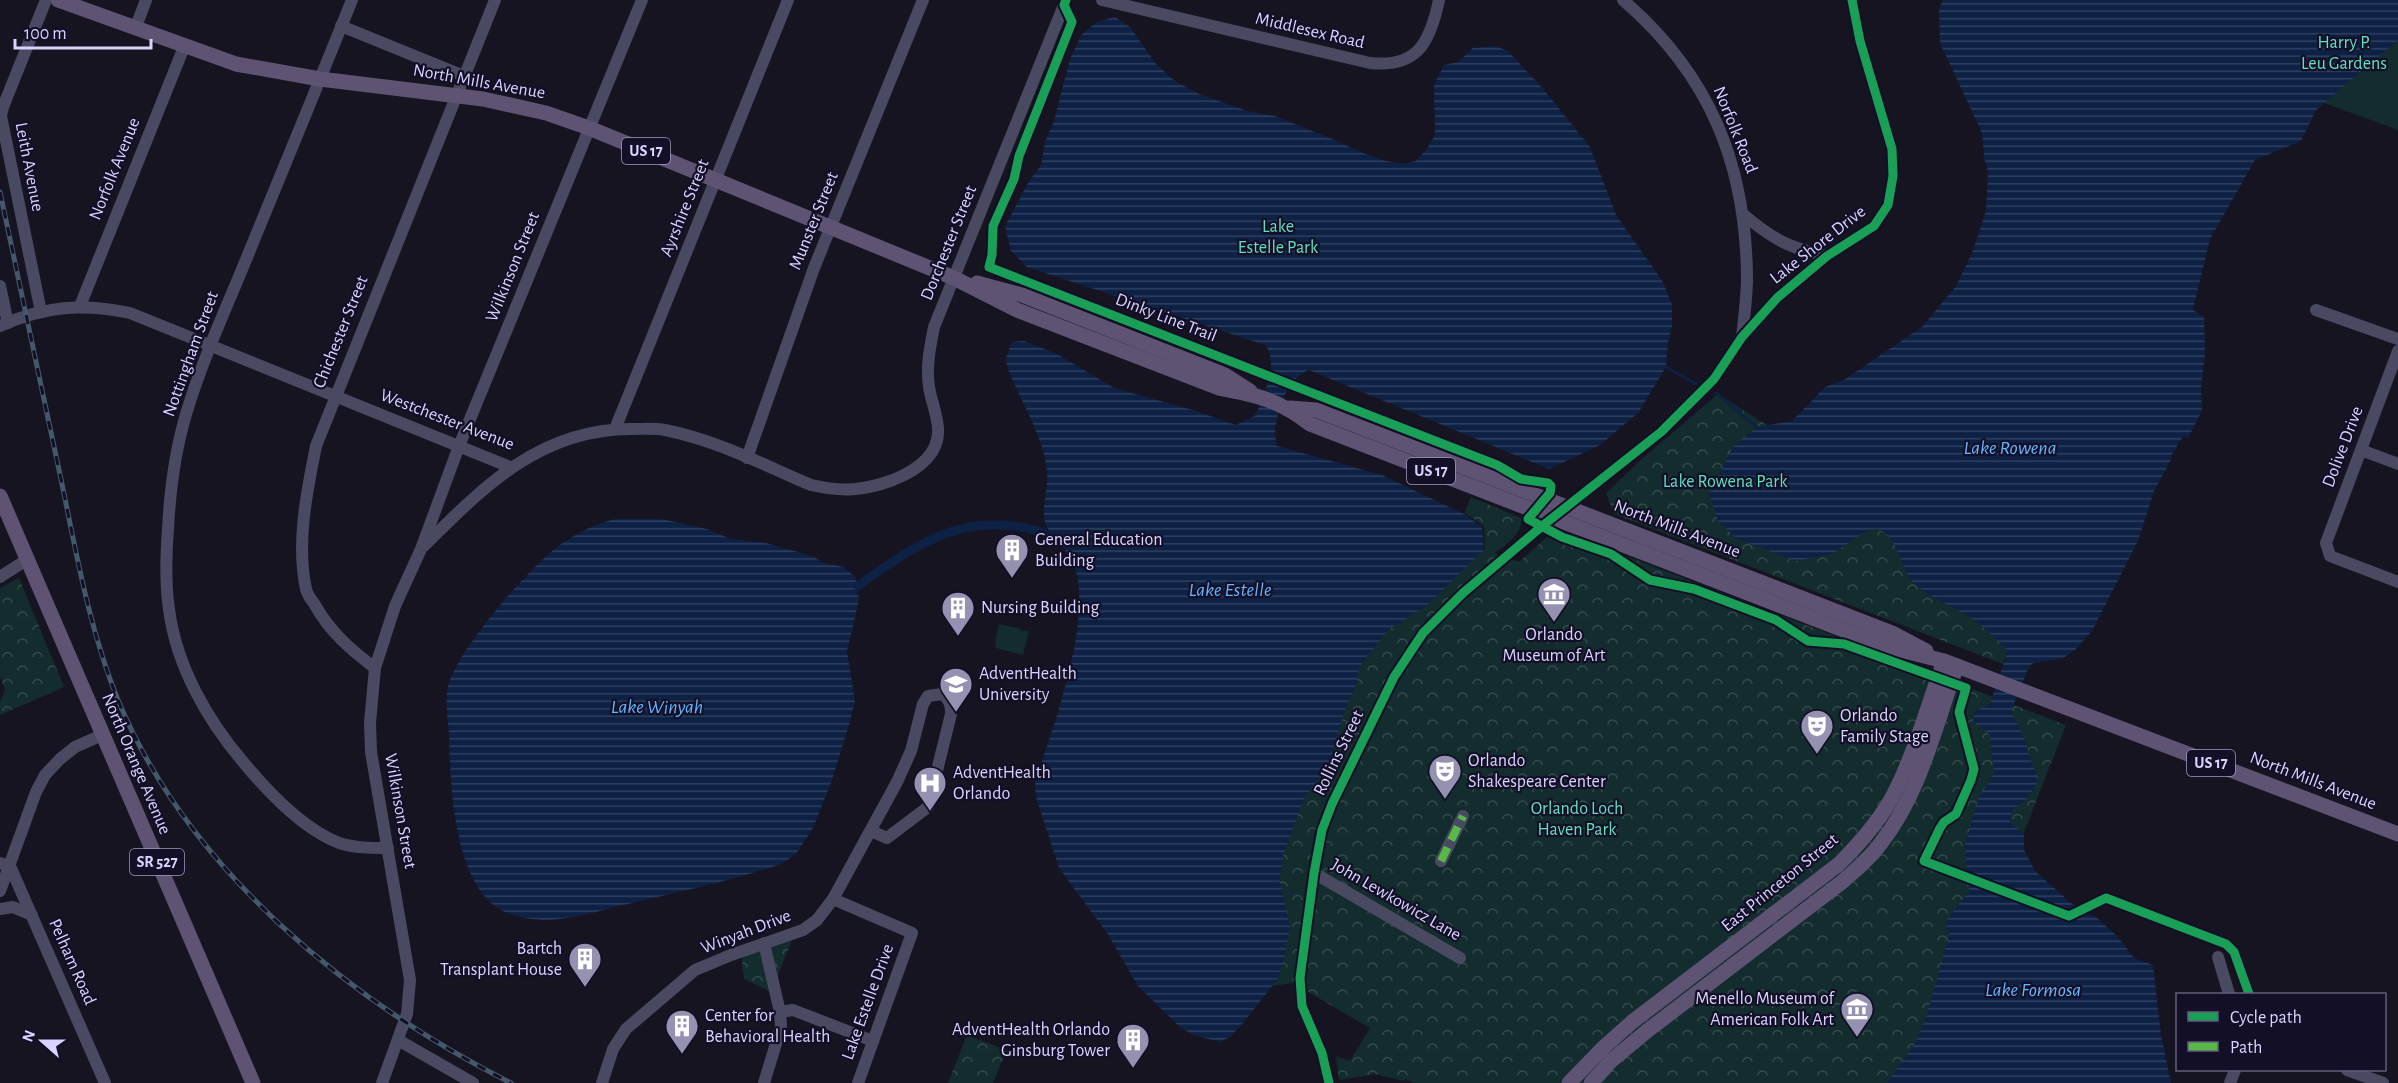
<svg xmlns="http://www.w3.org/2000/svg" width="2398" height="1083" viewBox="0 0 2398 1083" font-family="'Alegreya Sans',sans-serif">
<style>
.forest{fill:url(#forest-crowns)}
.garden{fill:#132c2d}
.water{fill:url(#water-rules)}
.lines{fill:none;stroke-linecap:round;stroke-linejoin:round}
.stream{stroke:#0d2144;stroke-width:3}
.canal{stroke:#0d2144;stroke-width:9}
.minor{stroke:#4a4962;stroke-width:12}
.major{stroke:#5e5373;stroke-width:15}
.rail-casing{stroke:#43596b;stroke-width:5}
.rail{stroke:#130f26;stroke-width:3;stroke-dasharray:9;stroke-linecap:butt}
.quiet{stroke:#58b947;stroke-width:8;stroke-dasharray:15 8;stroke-linecap:butt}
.cycleway-casing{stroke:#130f26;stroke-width:13}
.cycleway{stroke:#1a9f57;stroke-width:9}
.labels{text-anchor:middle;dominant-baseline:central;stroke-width:4.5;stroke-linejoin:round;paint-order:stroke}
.shield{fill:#130f26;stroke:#9e99be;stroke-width:1.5}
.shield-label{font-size:16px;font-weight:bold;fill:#d9d4ff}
.street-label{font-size:18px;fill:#d9d4ff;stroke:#130f26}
.park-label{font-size:18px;fill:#5fe0c0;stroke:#130f26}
.poi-label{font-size:18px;fill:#d9d4ff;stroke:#130f26;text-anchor:start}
.water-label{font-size:20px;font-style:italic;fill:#62b6ff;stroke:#130f26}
</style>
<defs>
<pattern id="forest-crowns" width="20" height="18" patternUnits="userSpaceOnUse" patternTransform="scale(1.5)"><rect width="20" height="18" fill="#132c2d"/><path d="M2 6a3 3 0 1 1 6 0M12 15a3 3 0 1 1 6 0" fill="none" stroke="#354a4c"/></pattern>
<pattern id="water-rules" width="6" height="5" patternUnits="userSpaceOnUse" patternTransform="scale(1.5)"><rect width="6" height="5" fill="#0d2144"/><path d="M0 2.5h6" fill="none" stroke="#304060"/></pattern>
</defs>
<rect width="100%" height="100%" fill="#161421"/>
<!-- forest -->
<g class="forest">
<path d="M1718 394 1779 433 2024 606 2003 664 1614 514 1606 493 1643 458Z"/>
<path d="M1471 497 1521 518C1523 534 1506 544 1495 553L1519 562 1556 529 2066 725 2010 868 1950 1083H1413L1406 1079 1404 1081 1375 1074 1339 1080 1336 1056 1350 1061 1370 1028 1293 983 1272 986 1254 1009 1268 906 1330 679 1457 538 1485 549 1484 526 1465 513Z"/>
<path d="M19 578 64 687 0 715V702L5 690 0 676V588Z"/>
<path d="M792 940 771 992 744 979 742 964 743 955Z"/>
<path d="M967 1035 1014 1053 1013 1057 1005 1054 993 1083H948Z"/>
</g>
<!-- garden -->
<g class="garden">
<path d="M2398 0V130L2223 66Z"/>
<path d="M999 624 1021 629V631H1029L1023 655 996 648 995 643Z"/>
</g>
<!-- water -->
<g class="water">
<path d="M1943 0H2398V40L2316 110 2301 141 2255 160 2210 239 2193 310 2204 317 2205 353 2201 387 2202 411 2188 438 2183 436 2171 456 2172 458 2154 491 2138 541 2092 631 2075 650 2062 659 2033 663 2027 671 2011 711 2024 738 2038 782 2025 801 2012 810 2010 822 2024 834V850L2035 871 2072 904 2097 918 2117 936 2134 958 2153 965 2161 1035 2171 1083H1887L1914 1045 1925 1021 1950 933 1946 929 1947 920 1969 891 1965 845 1979 796 1991 780 1994 772 1990 735 1973 721 1975 712 1990 703 2008 651C1997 640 1986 628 1974 620 1955 607 1931 599 1915 584 1898 569 1898 523 1868 530L1832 554 1796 561 1737 539 1718 521 1709 494 1733 447 1757 427 1792 421 1825 387 1844 380 1923 326 1956 286 1972 253 1986 211 1988 172 1984 157 1982 133 1940 43 1939 8Z"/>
<path d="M1115 17 1130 27 1156 64 1175 81 1199 94 1248 111 1275 116 1337 141 1358 151 1382 160 1402 164 1416 161 1427 149 1435 135 1434 85 1444 65 1458 62 1473 48 1496 46 1508 51 1544 90 1590 147 1616 215 1663 282 1672 305V326L1668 342 1666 367 1638 413 1600 445 1549 469 1309 370C1286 377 1270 424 1277 446L1382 475 1466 515 1482 527 1484 550 1425 607 1389 629 1359 667 1357 683 1344 712 1329 766 1304 798 1284 853 1279 878 1290 926 1285 955 1278 978 1244 1022 1230 1037 1220 1042 1193 1035 1180 1027 1138 986 1107 933 1059 868 1036 797 1035 782C1053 728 1094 618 1074 564 1068 550 1054 541 1047 527 1039 512 1049 489 1047 472 1044 435 1019 400 1007 366L1006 358 1012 342 1024 341 1057 354 1114 388 1193 410 1236 425 1256 415C1263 397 1280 363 1265 345L1027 267 1011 251 1005 226 1028 183 1041 165 1045 142 1054 121 1070 59 1082 34 1097 22Z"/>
<path d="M615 519H662L707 529 731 539 766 543 812 556 824 563 844 567 856 578 859 600 847 651 855 702 849 725 831 783 813 828 796 854 781 864C731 881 679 892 628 904 602 910 574 919 548 920 534 920 521 918 508 913 453 893 450 782 449 733 448 718 444 697 449 683 462 645 520 579 551 552 570 536 592 525 615 519Z"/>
</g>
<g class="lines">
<!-- stream -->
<g class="stream">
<path d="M1666 367 1696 384"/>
<path d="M1716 393 1757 427"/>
</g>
<!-- canal -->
<path class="canal" d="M858 586C923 539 974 505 1055 537"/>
<!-- minor -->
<g class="minor">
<path d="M352 0C319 82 286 163 252 245 230 300 204 355 187 411 175 450 170 489 168 529 166 555 165 582 169 609 176 665 207 720 244 763 268 792 303 829 339 843 354 848 372 848 388 848"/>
<path d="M1102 0 1370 63C1417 68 1430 43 1439 0"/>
<path d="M1623 0C1710 75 1746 164 1747 278 1747 297 1744 318 1742 337"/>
<path d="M341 26 464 76"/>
<path d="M135 29 146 0"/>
<path d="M1744 215C1774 240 1789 248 1827 256"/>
<path d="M0 286 8 323"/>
<path d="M80 306 184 47"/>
<path d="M2316 310 2398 339"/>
<path d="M41 312 1 116 3 107 46 0"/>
<path d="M0 326C44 306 83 303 130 313L510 467"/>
<path d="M2398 351 2326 543 2330 556 2398 582"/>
<path d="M615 429 788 0"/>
<path d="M2361 450 2398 464"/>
<path d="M747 458 814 268 923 0"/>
<path d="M424 546C485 485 542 428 633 429 644 429 655 428 665 430 716 440 764 465 811 485 842 492 863 491 893 480 915 471 940 456 938 428 937 414 931 400 929 387 926 366 930 347 934 327L1066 0"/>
<path d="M0 577 28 559"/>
<path d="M375 668C351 650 330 632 315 605 312 600 307 595 306 589 296 543 307 491 316 446L495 0"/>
<path d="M1441 861 1463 816"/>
<path d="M0 863 10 866 105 1083"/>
<path d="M1314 873 1460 958"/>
<path d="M0 891 36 792 45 775 60 759 75 747 102 735"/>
<path d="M833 899 912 933 858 1083"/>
<path d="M0 909 13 907 32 915"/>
<path d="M2218 957 2229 994"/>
<path d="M780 1012 793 1010 873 1041"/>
<path d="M398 1040 473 1083"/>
<path d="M2347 1070 2383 1083"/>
<path d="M382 1083 407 1014 410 980 371 752 370 723 375 668 395 606 421 549 459 446 642 0"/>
<path d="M602 1083 613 1049 626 1029 695 970 731 955 803 930 817 920 833 899 897 782 911 751 923 704 928 696 942 694C950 700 951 705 951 714L928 807 887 838 871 831"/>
<path d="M764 1083 781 1027 780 1012 764 943"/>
<path d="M1329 1083 1322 1053 1302 1006 1300 978 1314 873 1322 830 1332 804 1394 677 1423 633 1463 593 1541 527 1661 432 1714 379 1742 337 1777 298 1827 256 1874 226 1888 205 1893 176 1892 149 1860 41 1852 0"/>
<path d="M2230 1083 2235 1070"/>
</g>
<!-- major -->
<g class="major">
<path d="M58 0 236 64 320 79 483 99 546 113 589 128 954 278 1017 310 1219 388C1257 395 1279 400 1310 424L1885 646 1944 661 2398 834"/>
<path d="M977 283 1022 295 1225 375 1250 391"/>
<path d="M1290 408 1316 410 1892 633 1926 651"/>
<path d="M0 496 253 1083"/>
<path d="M1569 1083 1604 1047 1632 1022 1839 864C1858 845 1875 826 1889 803 1912 763 1928 705 1944 661"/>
<path d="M1591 1083 1612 1060 1647 1031 1842 882C1856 870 1870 858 1881 843 1921 792 1935 725 1957 666"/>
</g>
<!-- rail casing -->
<g class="rail-casing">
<path id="rail" d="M0 192C21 289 41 387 62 484 77 557 90 631 118 700 189 871 349 1001 511 1083"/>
</g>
<!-- rail -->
<use href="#rail" class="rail"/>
<!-- quiet -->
<path class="quiet" d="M1441 861 1463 816"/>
<!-- cycleway casing -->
<g class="cycleway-casing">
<g id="cycleway">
<path d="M1066 0 1064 5 1072 22 1019 156 1014 179 993 226 992 255 989 267 1497 465 1521 479 1548 483 1551 486 1550 493 1528 519 1562 537 1611 554 1650 580 1694 589 1776 620 1808 641 1844 644 1966 688 1959 712 1974 769 1971 780 1956 814 1944 822 1940 828 1924 861 2069 916 2106 898 2226 944 2234 952 2249 994"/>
<path d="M1329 1083 1322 1053 1302 1006 1300 978 1314 873 1322 830 1332 804 1394 677 1423 633 1463 593 1541 527 1661 432 1714 379 1742 337 1777 298 1827 256 1874 226 1888 205 1893 176 1892 149 1860 41 1852 0"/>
</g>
</g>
<!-- cycleway -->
<use href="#cycleway" class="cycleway"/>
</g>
<!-- icons -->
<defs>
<g id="building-pin" transform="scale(1.725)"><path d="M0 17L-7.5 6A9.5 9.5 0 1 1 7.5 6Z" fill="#9591b1" stroke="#130f26"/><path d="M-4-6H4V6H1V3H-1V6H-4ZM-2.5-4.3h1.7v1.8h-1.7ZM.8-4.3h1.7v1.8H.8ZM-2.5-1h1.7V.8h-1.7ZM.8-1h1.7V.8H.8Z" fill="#fff"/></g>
<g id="museum-pin" transform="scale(1.725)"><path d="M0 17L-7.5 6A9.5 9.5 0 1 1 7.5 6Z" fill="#9591b1" stroke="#130f26"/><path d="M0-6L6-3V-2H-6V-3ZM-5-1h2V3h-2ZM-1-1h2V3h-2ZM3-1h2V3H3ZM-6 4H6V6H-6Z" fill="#fff"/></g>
<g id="university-pin" transform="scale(1.725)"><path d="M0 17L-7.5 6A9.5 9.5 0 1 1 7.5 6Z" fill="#9591b1" stroke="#130f26"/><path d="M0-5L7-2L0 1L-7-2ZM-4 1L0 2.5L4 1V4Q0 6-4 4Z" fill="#fff"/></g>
<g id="theatre-pin" transform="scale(1.725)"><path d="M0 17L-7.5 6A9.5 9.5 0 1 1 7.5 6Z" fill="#9591b1" stroke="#130f26"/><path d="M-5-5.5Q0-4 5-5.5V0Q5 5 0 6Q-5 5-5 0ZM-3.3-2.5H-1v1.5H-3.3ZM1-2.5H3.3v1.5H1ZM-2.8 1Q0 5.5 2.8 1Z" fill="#fff"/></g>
<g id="hospital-pin" transform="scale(1.725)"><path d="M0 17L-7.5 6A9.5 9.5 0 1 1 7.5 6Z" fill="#9591b1" stroke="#130f26"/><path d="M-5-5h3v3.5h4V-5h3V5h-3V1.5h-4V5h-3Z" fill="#fff"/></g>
</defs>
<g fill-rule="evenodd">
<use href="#building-pin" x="1012" y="550"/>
<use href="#museum-pin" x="1554" y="594"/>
<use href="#building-pin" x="958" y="608"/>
<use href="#university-pin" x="956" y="684"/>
<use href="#theatre-pin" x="1817" y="726"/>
<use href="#theatre-pin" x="1445" y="771"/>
<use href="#hospital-pin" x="930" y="783"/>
<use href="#building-pin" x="585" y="959"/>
<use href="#museum-pin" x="1857" y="1009"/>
<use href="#building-pin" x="682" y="1026"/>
<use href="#building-pin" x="1133" y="1040"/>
</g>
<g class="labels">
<!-- shield labels -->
<g class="shield">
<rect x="622" y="138" width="48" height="26" rx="4.5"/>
<rect x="1407" y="458" width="48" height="26" rx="4.5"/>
<rect x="2187" y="750" width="48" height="26" rx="4.5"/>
<rect x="130" y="849" width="54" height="26" rx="4.5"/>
</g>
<g class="shield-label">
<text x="646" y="151">US 17</text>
<text x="1431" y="471">US 17</text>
<text x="2211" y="763">US 17</text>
<text x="157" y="862">SR 527</text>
</g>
<!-- street labels -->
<g class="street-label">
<text transform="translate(1310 31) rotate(13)">Middlesex Road</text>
<text transform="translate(479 82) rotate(10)">North Mills Avenue</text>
<text transform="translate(1735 130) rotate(68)">Norfolk Road</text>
<text transform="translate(29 167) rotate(79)">Leith Avenue</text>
<text transform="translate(115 169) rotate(-68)">Norfolk Avenue</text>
<text transform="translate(685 208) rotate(-68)">Ayrshire Street</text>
<text transform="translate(814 221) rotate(-68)">Munster Street</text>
<text transform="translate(949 243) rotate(-68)">Dorchester Street</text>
<text transform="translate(1818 245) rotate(-38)">Lake Shore Drive</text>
<text transform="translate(513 267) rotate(-68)">Wilkinson Street</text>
<text transform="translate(1166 318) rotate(21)">Dinky Line Trail</text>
<text transform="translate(341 332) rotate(-68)">Chichester Street</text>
<text transform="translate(191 354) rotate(-70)">Nottingham Street</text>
<text transform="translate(447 420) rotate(21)">Westchester Avenue</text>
<text transform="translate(2343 447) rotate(-69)">Dolive Drive</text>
<text transform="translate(1677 529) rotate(21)">North Mills Avenue</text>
<text transform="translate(1339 753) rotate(-64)">Rollins Street</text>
<text transform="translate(136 764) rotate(67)">North Orange Avenue</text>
<text transform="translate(2313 781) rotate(21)">North Mills Avenue</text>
<text transform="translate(400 811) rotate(80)">Wilkinson Street</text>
<text transform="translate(1780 883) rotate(-39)">East Princeton Street</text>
<text transform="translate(1396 900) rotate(30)">John Lewkowicz Lane</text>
<text transform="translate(746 932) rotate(-21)">Winyah Drive</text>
<text transform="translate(72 962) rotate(66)">Pelham Road</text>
<text transform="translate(868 1002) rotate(-70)">Lake Estelle Drive</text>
</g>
<!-- park labels -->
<g class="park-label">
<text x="2344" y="43">Harry P.<tspan x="2344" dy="21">Leu Gardens</tspan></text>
<text x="1278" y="227">Lake<tspan x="1278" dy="21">Estelle Park</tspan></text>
<text x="1725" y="482">Lake Rowena Park</text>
<text x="1577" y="809">Orlando Loch<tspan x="1577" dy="21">Haven Park</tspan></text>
</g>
<!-- poi labels -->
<g class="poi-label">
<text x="1035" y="540">General Education<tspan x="1035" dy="21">Building</tspan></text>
<text x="981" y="608">Nursing Building</text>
<text x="1554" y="635" text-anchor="middle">Orlando<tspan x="1554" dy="21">Museum of Art</tspan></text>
<text x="979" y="674">AdventHealth<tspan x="979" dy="21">University</tspan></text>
<text x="1840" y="716">Orlando<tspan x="1840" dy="21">Family Stage</tspan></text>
<text x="1468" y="761">Orlando<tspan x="1468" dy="21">Shakespeare Center</tspan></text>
<text x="953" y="773">AdventHealth<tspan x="953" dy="21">Orlando</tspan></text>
<text x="562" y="949" text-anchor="end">Bartch<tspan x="562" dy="21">Transplant House</tspan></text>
<text x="1834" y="999" text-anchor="end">Menello Museum of<tspan x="1834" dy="21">American Folk Art</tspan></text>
<text x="705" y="1016">Center for<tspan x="705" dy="21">Behavioral Health</tspan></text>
<text x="1110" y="1030" text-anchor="end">AdventHealth Orlando<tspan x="1110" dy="21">Ginsburg Tower</tspan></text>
</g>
<!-- water labels -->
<g class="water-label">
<text x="2010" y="448">Lake Rowena</text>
<text x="1230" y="590">Lake Estelle</text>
<text x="657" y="707">Lake Winyah</text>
<text x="2033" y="990">Lake Formosa</text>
</g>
</g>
<!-- legend -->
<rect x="2176" y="993" width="210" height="78" fill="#130f26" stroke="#625e7d" stroke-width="1.5"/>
<rect x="2188" y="1012" width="30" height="9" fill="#1a9f57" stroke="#625e7d" stroke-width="1.5"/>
<text x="2230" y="1023" font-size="18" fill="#d9d4ff">Cycle path</text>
<rect x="2188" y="1042" width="30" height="9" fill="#58b947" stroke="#625e7d" stroke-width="1.5"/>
<text x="2230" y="1053" font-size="18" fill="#d9d4ff">Path</text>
<!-- north arrow -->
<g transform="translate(42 1041) rotate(291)" stroke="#130f26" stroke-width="4.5" paint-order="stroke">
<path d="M0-4.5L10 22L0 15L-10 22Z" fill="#d9d4ff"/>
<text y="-9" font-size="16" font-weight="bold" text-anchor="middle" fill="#d9d4ff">N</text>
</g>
<!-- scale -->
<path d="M15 39v9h136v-9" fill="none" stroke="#d9d4ff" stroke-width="3"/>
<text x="24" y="39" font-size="18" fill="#d9d4ff" stroke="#130f26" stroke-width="4.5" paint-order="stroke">100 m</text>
</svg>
